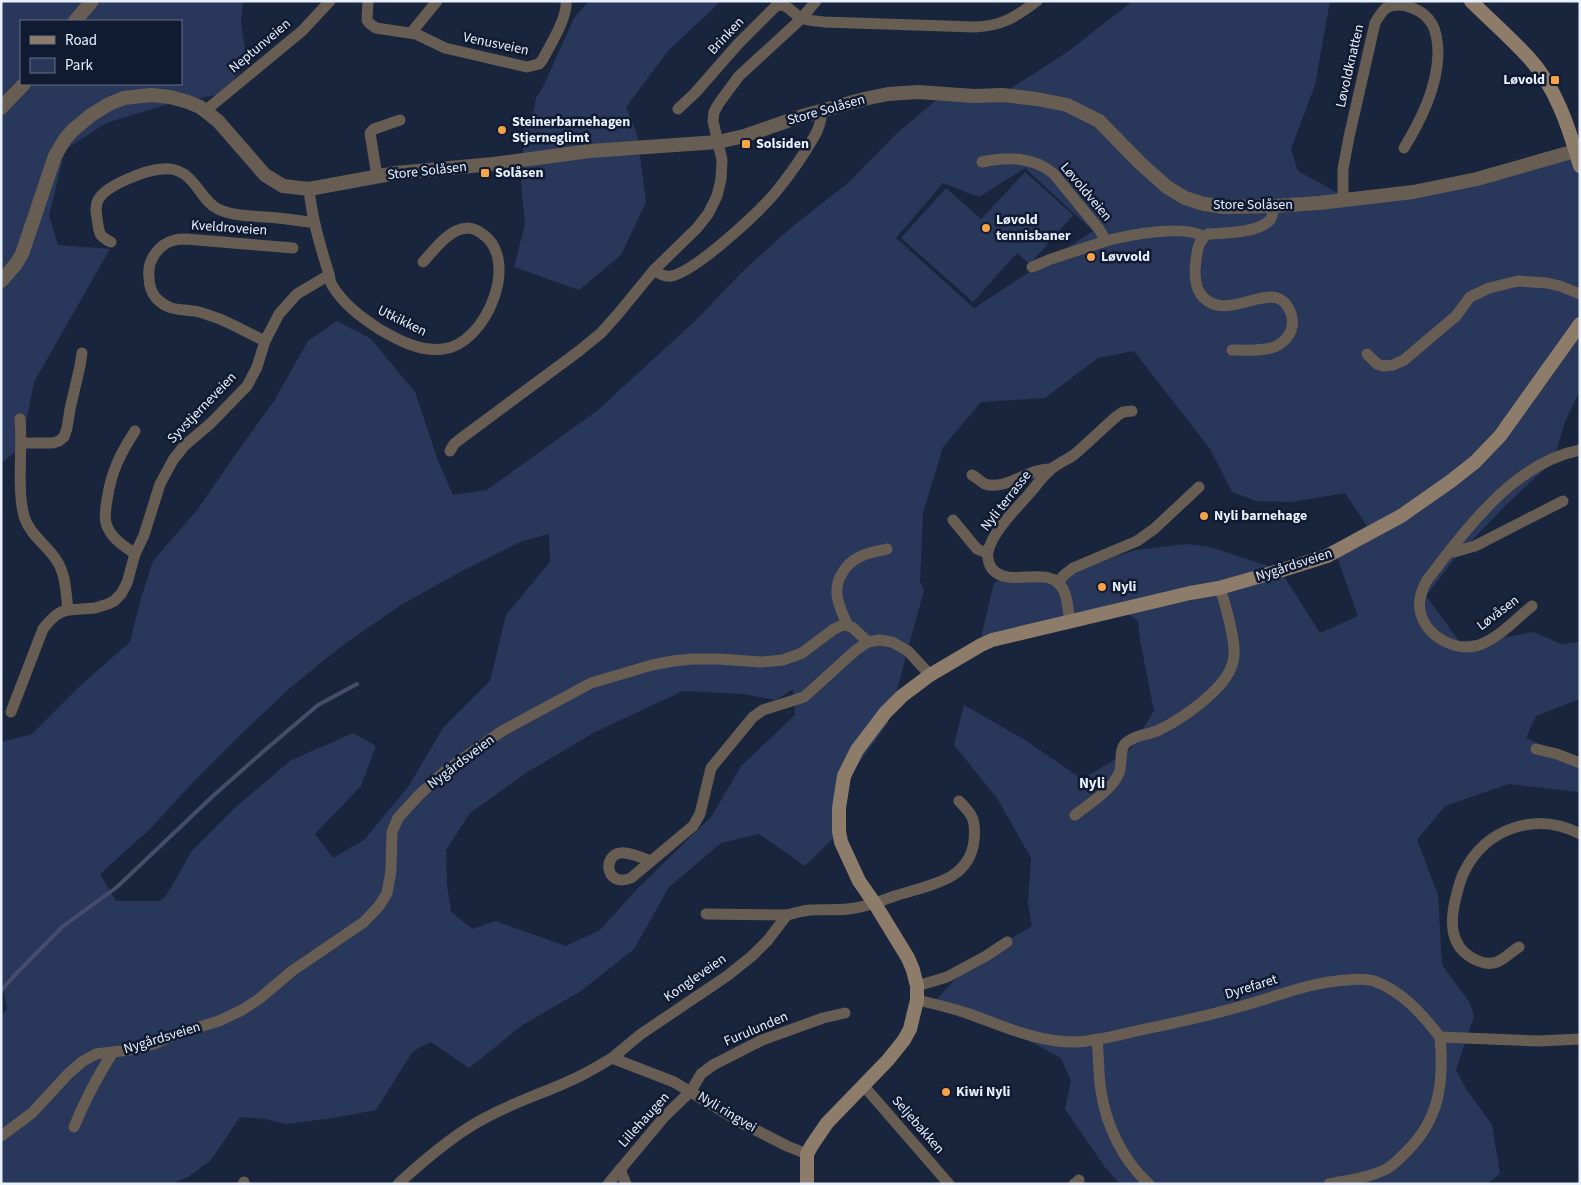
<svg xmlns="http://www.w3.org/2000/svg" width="1581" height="1185" viewBox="0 0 1581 1185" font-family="'Source Sans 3',sans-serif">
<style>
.green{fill:#29385a;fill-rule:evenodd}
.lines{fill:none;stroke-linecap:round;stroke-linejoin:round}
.stream{stroke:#464d6b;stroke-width:4}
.minor{stroke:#685d52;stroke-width:11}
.tertiary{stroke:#685d52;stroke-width:14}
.secondary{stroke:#8e7c6b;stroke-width:14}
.poi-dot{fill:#f6a247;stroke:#101b32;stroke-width:2}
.labels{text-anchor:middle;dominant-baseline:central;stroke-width:5;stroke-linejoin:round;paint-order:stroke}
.street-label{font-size:14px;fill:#e8effd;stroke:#101b32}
.poi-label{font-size:14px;font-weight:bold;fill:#e8effd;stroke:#101b32;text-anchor:start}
.neighbourhood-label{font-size:15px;font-weight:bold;fill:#e8effd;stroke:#101b32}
</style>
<rect width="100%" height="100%" fill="#19253d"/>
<!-- green -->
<g class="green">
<path d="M1 1H243L241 22 247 62 223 94 172 103 106 123 65 150 49 216 58 245 110 249 34 382 21 448 1 463ZM21 21H181V84H21Z"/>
<path d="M589 1H721L668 51 626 107 637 134 646 202 621 255 579 290 514 267 525 224 521 183 525 128 534 109 536 98 543 87 574 18Z"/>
<path d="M1133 1H1330L1315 85 1291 149 1298 171 1358 204 1580 146V390L1565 422 1554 460 1504 507 1455 558 1426 596 1459 641 1494 639 1534 632 1561 644 1580 642V699L1536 716 1526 738 1580 762V791L1578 792 1509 784 1445 806 1417 840 1438 895 1442 965 1470 1003 1474 1016 1456 1070 1465 1087 1492 1125 1500 1174 1486 1184H1120L1104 1166 1065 1109 1071 1081 1061 1058 999 1025 935 1001 972 961 1032 926 1028 903 1031 858 997 798 954 745 964 705 1025 740 1082 779 1129 751 1154 711 1140 640 1138 621 1123 611 979 646 994 583 999 581 1069 572 1136 550 1187 544 1210 547 1280 570 1320 633 1358 616 1335 551 1367 526 1345 493 1291 502 1256 501 1232 492 1210 449 1134 351 1098 358 1045 398 981 402 943 447 923 513 920 582 924 590 888 723 853 771 837 834 805 866 759 834 721 843 669 887 634 949 581 991 521 1026 469 1068 431 1042 413 1051 376 1110 333 1118 286 1124 265 1119 240 1117 211 1160 188 1177 172 1184H1V1016L7 1009 2 982H1V742L32 734 80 686 130 642 141 598 153 561 198 509 235 455 274 401 308 341 337 321 370 338 415 392 437 458 453 495 487 490 598 410 697 319 742 272 793 226 848 183 896 134 940 97 1008 90 1066 53ZM1025 168 1093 231 974 308 896 238 943 183 979 197ZM549 534 550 562 506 615 490 681 443 728 408 787 364 840 333 858 315 834 361 786 376 746 353 733 290 761 238 805 191 852 180 872 165 897 159 901H116L100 874 150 829 196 779 242 733 290 688 343 645 401 605 460 572 520 542ZM793 689 795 715 741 766 711 817 639 887 600 930 566 946 495 921 473 929 451 912 447 885 446 850 470 813 526 773 595 732 683 691 743 694 776 700Z"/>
<path d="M1025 172 1073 215 1030 264 1017 253 973 302 901 238 946 188 981 219Z"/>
</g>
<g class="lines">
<!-- stream -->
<path class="stream" d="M1 991 14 976 62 927 117 887 214 795 265 750 318 705 357 684"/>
<!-- minor -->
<g class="minor">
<path d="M368 1 367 20 369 23 376 28 416 34 445 48 527 67 539 64 543 59C550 45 568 17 566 1"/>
<path d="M411 33 437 1"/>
<path d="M678 109 695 93 738 44 776 6C786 2 792 13 800 17 806 21 817 21 824 22L975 27C1002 26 1016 17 1037 1"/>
<path d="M205 111 302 31 330 1"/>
<path d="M982 162C1007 157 1031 156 1053 173L1099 229 1106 241C1128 235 1185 224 1204 237"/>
<path d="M377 176 370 133 374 129 400 120"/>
<path d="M309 189C312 219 320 246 329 274 330 278 330 282 332 285 343 304 361 317 379 329 398 340 420 352 443 349 486 345 522 258 481 233 477 230 472 228 467 228 449 229 434 250 423 262"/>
<path d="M1343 200V169L1349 137 1375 23C1378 18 1381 12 1386 8 1402 0 1424 10 1432 24 1437 33 1438 45 1438 54 1437 88 1421 120 1404 148"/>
<path d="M111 242C98 236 99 232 97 218 96 212 95 206 98 200 106 185 146 170 162 169 169 168 178 170 184 174 198 183 203 202 218 209 233 216 251 216 267 217 281 218 295 220 309 222H313"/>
<path d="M1032 267 1051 259 1106 241"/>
<path d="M654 270C659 274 664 277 671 276 695 272 758 213 775 193 789 176 803 156 814 137 819 129 821 121 822 112"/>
<path d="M265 341C250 334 236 326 220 319 214 317 206 314 199 312 181 308 171 313 156 298 151 292 149 285 149 277 147 261 158 244 175 240 178 239 183 239 186 239L293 248"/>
<path d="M1232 350C1243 350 1255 351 1266 349 1283 347 1297 331 1291 314 1289 307 1284 300 1277 298 1257 292 1223 319 1203 297 1195 289 1194 273 1196 261 1197 251 1198 240 1208 234 1224 233 1257 233 1269 221 1273 217 1273 211 1274 206"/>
<path d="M1367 354 1377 364 1383 366 1393 365 1404 360 1456 316 1470 297 1489 288 1518 281 1547 283 1560 286 1580 294"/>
<path d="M20 419C23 448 16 493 25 519 31 536 48 546 57 561 66 575 66 594 68 610L95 608 108 604 114 601 121 594 127 583 135 554 144 535 160 484 173 460 184 446 211 423 247 386 257 367 265 341 279 314 297 294 329 275"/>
<path d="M135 431C120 454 111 472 107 500 106 507 104 515 106 523 110 538 124 546 135 554"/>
<path d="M22 443H53L59 441 64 437 67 428 70 409 80 366 82 353"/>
<path d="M450 451 454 444 459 440 579 351 601 333 618 314 654 270 697 228 708 214 717 196 721 179 722 160 713 121 714 112 719 103 739 76 801 19 816 1"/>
<path d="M972 475C976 477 981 482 985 484 1006 491 1029 468 1050 469"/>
<path d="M953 520 977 549 987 553"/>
<path d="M1451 549 1454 552 1475 546 1563 501"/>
<path d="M1058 583 1064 575 1073 568 1137 541 1154 529 1199 487"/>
<path d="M1532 606C1516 619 1499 638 1479 645 1455 653 1424 635 1420 610 1418 599 1422 589 1427 580 1467 529 1513 463 1580 450"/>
<path d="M1070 622C1068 612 1068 598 1063 589 1048 563 1012 589 993 570 989 566 987 557 988 552 992 532 1016 509 1029 494 1036 486 1042 477 1049 471 1056 464 1067 460 1075 454 1089 442 1103 428 1117 416L1123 412 1132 411"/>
<path d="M847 625C844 616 838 605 837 595 835 578 848 560 864 555 871 552 880 551 887 549"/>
<path d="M11 712 43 629C50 620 57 612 68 610"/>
<path d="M1536 749 1557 754 1580 763"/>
<path d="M1075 815C1089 804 1112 790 1119 773 1123 764 1118 748 1127 742 1137 734 1149 735 1159 730 1182 719 1224 690 1232 665 1237 653 1232 633 1229 620 1226 609 1224 597 1219 588"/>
<path d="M651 861C643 858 633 854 625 853 602 850 603 889 631 878L693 826 700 814 711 768 753 717 763 710 804 697 856 650 868 642 879 640 892 642 908 651 930 675"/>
<path d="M706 914 787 915"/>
<path d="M1519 947C1512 951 1505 959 1497 962 1489 965 1479 962 1472 958 1449 945 1450 920 1456 897 1458 889 1460 880 1464 872 1486 828 1536 811 1580 834"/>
<path d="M917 986 947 977 986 956 1007 942"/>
<path d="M917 1000C935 1004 952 1008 969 1014 1004 1026 1035 1042 1075 1042 1099 1041 1122 1034 1145 1029 1180 1022 1215 1014 1249 1004 1284 994 1311 982 1348 980 1356 979 1366 979 1374 981 1402 991 1422 1014 1440 1037L1539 1041 1580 1039"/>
<path d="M1097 1040C1099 1057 1098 1074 1101 1091 1106 1125 1123 1161 1149 1184"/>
<path d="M612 1058 641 1034 727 976 752 956 768 940 787 915C794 913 802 911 810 910 825 909 840 911 855 908 869 906 883 900 895 896 927 885 969 882 974 841 976 820 973 815 959 801"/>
<path d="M863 1085 949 1184"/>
<path d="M74 1127C85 1100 97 1077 113 1052"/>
<path d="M1 1136 32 1113 69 1073 83 1061 96 1054 129 1050 154 1044 179 1033 219 1021 242 1010 259 999 292 971 364 922 379 906 387 893 391 871 392 832 398 818 419 795 444 772 502 731 591 683 652 665 673 661 692 659H719L761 662 783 660 802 653 834 629 843 625 852 627 868 642"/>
<path d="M620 1169 626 1184"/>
<path d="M243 1184 244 1182"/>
<path d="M398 1184C423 1161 457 1132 487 1117 518 1100 551 1091 582 1075 592 1070 602 1064 612 1058L674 1082 742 1123 787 1146 807 1154"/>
<path d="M608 1184 665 1116 691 1091 701 1074 713 1065 762 1040 823 1018 845 1013"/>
<path d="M1074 1184 1079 1180"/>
<path d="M1329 1184C1348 1180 1370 1178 1388 1168 1395 1164 1402 1156 1408 1150 1440 1118 1444 1081 1440 1037"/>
</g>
<!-- tertiary -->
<g class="tertiary">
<path d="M75 21 92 1"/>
<path d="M1 108 24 84"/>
<path d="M1 281 16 264 22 254 55 156 65 139 73 130 91 115 109 104 124 98 151 95 170 97 188 102 200 107 218 121 265 175 283 186 309 189 396 173 493 164 590 151 718 142 744 136 799 117 864 99 888 94 918 92 974 96 1002 95 1037 99 1067 105 1099 121 1140 163 1167 187 1185 198 1204 204 1224 207 1274 206 1319 203 1413 192 1477 179 1575 151"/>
</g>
<!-- secondary -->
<g class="secondary">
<path d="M1471 1C1490 20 1511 38 1529 58 1556 87 1569 128 1580 166"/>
<path d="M807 1184V1154L812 1145 827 1123 888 1060 904 1040 910 1029 917 1000V986L913 970 908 958 875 904 859 881 841 842 839 831V808L844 776 857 750 885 713 902 696 930 675 981 645 992 640 1190 593 1219 588 1279 571 1327 556 1401 516 1451 481 1475 462 1500 436 1580 324"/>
</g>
</g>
<!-- markers -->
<g class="poi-dot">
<rect x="1550" y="75" width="10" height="10" rx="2.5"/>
<circle cx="502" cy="130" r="5"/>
<rect x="741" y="139" width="10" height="10" rx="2.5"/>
<rect x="480" y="168" width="10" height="10" rx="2.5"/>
<circle cx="986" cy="228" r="5"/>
<circle cx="1091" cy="257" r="5"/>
<circle cx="1204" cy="516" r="5"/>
<circle cx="1102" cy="587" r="5"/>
<circle cx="946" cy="1092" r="5"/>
</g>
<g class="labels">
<!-- street labels -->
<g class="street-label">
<text transform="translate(726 36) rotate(-47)">Brinken</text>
<text transform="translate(496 44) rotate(12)">Venusveien</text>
<text transform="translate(260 46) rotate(-40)">Neptunveien</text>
<text transform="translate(1350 66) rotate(-77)">Løvoldknatten</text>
<text transform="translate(826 110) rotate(-16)">Store Solåsen</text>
<text transform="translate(427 171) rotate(-6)">Store Solåsen</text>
<text transform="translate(1086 192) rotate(50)">Løvoldveien</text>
<text x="1253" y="205">Store Solåsen</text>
<text transform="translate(229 228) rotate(4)">Kveldroveien</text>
<text transform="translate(402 321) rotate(26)">Utkikken</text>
<text transform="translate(202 408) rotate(-46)">Syvstjerneveien</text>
<text transform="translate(1006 501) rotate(-52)">Nyli terrasse</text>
<text transform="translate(1294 565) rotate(-18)">Nygårdsveien</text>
<text transform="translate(1498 613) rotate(-37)">Løvåsen</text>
<text transform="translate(461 762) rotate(-37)">Nygårdsveien</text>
<text transform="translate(695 978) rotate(-35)">Kongleveien</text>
<text transform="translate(1251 987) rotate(-17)">Dyrefaret</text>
<text transform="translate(756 1029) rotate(-23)">Furulunden</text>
<text transform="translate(162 1038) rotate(-17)">Nygårdsveien</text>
<text transform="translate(727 1112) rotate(31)">Nyli ringvei</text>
<text transform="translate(644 1120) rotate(-48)">Lillehaugen</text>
<text transform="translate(918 1125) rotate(49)">Seljebakken</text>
</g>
<!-- poi labels -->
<g class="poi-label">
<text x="1545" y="80" text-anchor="end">Løvold</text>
<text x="512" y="122">Steinerbarnehagen<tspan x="512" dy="16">Stjerneglimt</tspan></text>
<text x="756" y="144">Solsiden</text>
<text x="495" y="173">Solåsen</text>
<text x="996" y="220">Løvold<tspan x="996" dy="16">tennisbaner</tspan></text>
<text x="1101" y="257">Løvvold</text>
<text x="1214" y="516">Nyli barnehage</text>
<text x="1112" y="587">Nyli</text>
<text x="956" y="1092">Kiwi Nyli</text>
</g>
<!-- neighbourhood labels -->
<g class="neighbourhood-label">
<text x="1092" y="783">Nyli</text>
</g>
</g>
<!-- border -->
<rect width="1581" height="1185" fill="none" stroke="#e8effd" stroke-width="5"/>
<!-- legend -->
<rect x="20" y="20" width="162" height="65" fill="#101b32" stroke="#667083"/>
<rect x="30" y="36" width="25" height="8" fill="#8e7c6b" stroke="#667083"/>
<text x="65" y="45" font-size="15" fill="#e8effd">Road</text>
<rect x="30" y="58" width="25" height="15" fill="#29385a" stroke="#667083"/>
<text x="65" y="70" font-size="15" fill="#e8effd">Park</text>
</svg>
